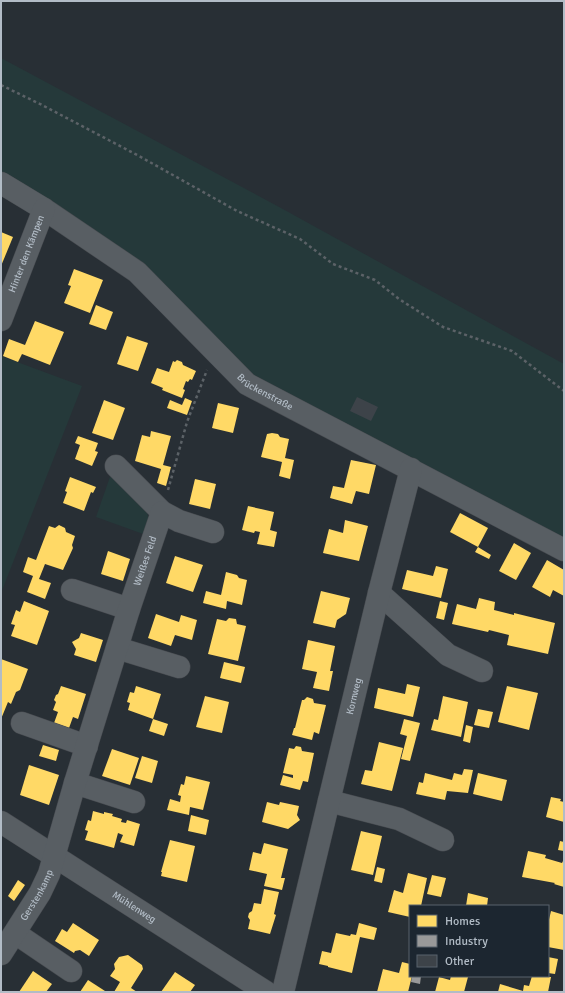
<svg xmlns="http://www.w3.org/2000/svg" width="565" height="993" viewBox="0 0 565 993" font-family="Signika,sans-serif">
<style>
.green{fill:#25393a}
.homes{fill:#ffd966}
.industry{fill:#999}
.building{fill:#3d4349}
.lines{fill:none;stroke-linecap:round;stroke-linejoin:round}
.minor-casing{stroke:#474b50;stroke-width:23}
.path{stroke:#5c6267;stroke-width:2.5;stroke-dasharray:3 3;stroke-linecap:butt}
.minor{stroke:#585e63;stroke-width:22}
.labels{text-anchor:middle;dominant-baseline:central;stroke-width:4;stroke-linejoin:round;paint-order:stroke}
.street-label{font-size:10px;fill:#b2bcc6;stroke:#1c2630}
</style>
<rect width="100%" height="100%" fill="#282f35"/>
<!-- green -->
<g class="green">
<path d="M1 58 281 208 564 364V544L250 382 219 350 1 179Z"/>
<path d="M1 356 82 386 1 593Z"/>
<path d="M111 474 147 511 149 522 146 535 96 517Z"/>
</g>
<!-- homes -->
<g class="homes">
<path d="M1 232 13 237 1 266Z"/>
<path d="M74 269 103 280 90 313 64 303 71 286 68 285Z"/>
<path d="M96 305 113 312 106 330 89 324Z"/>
<path d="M35 321 64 332 50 365 22 354 18 362 3 356 9 339 25 345Z"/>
<path d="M127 336 148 343 138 371 117 364Z"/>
<path d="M177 360 182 362 183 365 196 371 192 380 190 379 188 382 186 381 183 389 185 390 182 398 162 390 163 388 151 383 157 368 169 372 173 361 175 362Z"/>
<path d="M185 398 192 401 187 415 167 408 170 400 182 405Z"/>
<path d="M104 400 125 408 113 440 92 433Z"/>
<path d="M218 403 239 408 233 433 212 428Z"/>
<path d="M151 431 171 436 163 465 171 467 166 486 157 483 161 469 135 461 142 435 150 437Z"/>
<path d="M272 433 278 434 280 437 289 439 285 458 294 460 290 479 279 476 282 462 261 457 267 434Z"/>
<path d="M78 436 98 443 95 451 98 452 92 466 75 459 80 445 75 443Z"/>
<path d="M351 460 376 465 369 494 356 491 352 504 330 498 333 486 344 488Z"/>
<path d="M70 477 96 487 93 493 91 492 84 511 63 503 67 492 65 491Z"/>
<path d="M195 479 216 484 210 509 189 504Z"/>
<path d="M248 506 274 512 270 530 277 532 274 547 257 544 260 532 255 531 254 533 242 530Z"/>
<path d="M460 513 488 528 478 547 450 532Z"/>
<path d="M345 520 368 526 359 561 323 553 329 529 343 533Z"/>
<path d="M59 525 65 528 66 532 75 536 72 545 73 548 63 570 45 564 39 579 51 583 45 599 27 592 33 576 23 572 28 557 36 560 49 526 55 528Z"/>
<path d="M514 543 531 553 516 580 499 571Z"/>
<path d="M478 547 491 555 489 559 475 552Z"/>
<path d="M108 551 130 559 123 581 101 574Z"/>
<path d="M175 556 203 565 193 592 166 583Z"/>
<path d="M547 560 564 570V596L553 590 550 597 532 587Z"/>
<path d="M436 566 448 569 441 598 402 589 407 570 433 576Z"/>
<path d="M226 572 237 575 239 578 247 580 242 605 227 601 226 609 203 603 206 591 221 595Z"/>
<path d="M321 591 350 598 346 614 337 620 335 628 313 623Z"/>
<path d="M479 598 495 602 494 610 514 615V613L555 623 548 654 507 645 509 635 489 630 488 632 452 624 457 604 476 609Z"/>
<path d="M24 601 49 611 37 645 11 636 15 625 11 624 16 610 20 612Z"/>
<path d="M440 601 448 603 444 620 436 618Z"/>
<path d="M156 614 179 622 181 615 197 620 192 640 175 635 171 646 148 638Z"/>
<path d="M229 618 236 619 237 624 246 626 238 661 208 654 217 619 226 621Z"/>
<path d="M81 633 103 640 96 662 74 655 76 649 72 642 79 638Z"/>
<path d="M308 640 335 646 330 671H333L329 691 313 688 317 672 302 669Z"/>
<path d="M1 659 28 669 20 690 16 692 11 704 8 702 1 719Z"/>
<path d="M224 662 245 667 241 683 220 678Z"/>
<path d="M407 684 420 687 413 717 374 708 378 688 405 694Z"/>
<path d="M61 686 86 694 78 719 73 717 69 728 54 723 58 712 53 710 56 702 54 700 56 695 58 694Z"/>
<path d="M136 686 161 694 153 719 128 710 130 703 127 702 130 692 134 693Z"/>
<path d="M507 686 538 693 529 730 498 722Z"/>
<path d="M205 696 229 702 222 733 196 727Z"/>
<path d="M443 696 468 702 461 737 431 730 434 719 438 720Z"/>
<path d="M307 697 313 699 314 703 326 705 319 734 314 732 312 740 292 735 294 728H295L302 700H304Z"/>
<path d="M478 709 493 712 489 728 474 725Z"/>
<path d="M153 719 168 724 164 736 149 731Z"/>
<path d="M404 719 420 723 410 761 401 759 407 736 400 734Z"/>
<path d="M466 725 473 727 470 743 463 741Z"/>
<path d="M379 742 403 748 392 791 361 784 365 770 372 771Z"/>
<path d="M43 745 59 750 56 761 39 756Z"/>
<path d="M296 746 301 747 302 751 314 753 308 782 303 781 300 790 280 785 283 775 293 778V775L283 773 289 748 294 749Z"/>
<path d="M112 749 139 758 130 785 102 776Z"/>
<path d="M142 756 158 761 152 783 135 778Z"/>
<path d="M29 765 59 775 49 805 20 795Z"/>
<path d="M464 769 473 770 468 793 447 791 445 800 416 794 419 782 423 783 425 773 452 780 454 773 462 775Z"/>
<path d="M478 773 507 780 502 801 473 794Z"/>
<path d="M186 776 210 782 203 810 190 807 189 815 167 810 170 799 180 802 181 796 178 795 181 784 184 785Z"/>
<path d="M551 797 561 799 560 801 564 802V822L546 817Z"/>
<path d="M267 802 279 805 280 802 299 806 297 815 300 820 288 829 262 822Z"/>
<path d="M93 811 104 814V812L113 814 112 816 122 819 121 822 126 823 127 820 140 824 134 846 120 842 123 835 118 833 114 848 85 840 88 831 85 830 88 820 91 821Z"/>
<path d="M191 815 209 820 206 835 188 831Z"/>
<path d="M361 831 382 836 373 875 351 870Z"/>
<path d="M170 840 195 846 187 882 161 876 162 872H161Z"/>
<path d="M560 841 564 842V851L558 850Z"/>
<path d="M264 843 288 849 281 878H285L282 890 264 886 267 874 249 870 253 852 261 854Z"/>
<path d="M528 851 546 855 545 858 562 863 564 859V887L554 884 555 883 522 877Z"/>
<path d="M377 867 385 869 382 883 374 881Z"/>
<path d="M408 873 427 878 421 906H410V917L388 912 394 890 403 893Z"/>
<path d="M432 875 446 878 441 897 427 894Z"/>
<path d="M18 880 25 885 14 901 8 896Z"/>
<path d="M264 889 279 892 274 914 276 915 270 934 248 929 250 920 248 917 249 913 252 911 254 903 261 904Z"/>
<path d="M468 893 488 898 487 906H466Z"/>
<path d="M551 911 564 915V950L548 947V924Z"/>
<path d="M73 923 99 940 89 956 80 950 75 951 74 953 55 941 62 929 67 932Z"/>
<path d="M359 923 377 928 374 940 360 937 352 973 328 967V966L319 964 322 951 331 953 336 933 350 936 351 934 356 935Z"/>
<path d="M128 955 142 965 143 969 131 988 137 992H114L120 982 110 976 115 969 114 964 119 957Z"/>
<path d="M548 957 558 959 555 974 548 973Z"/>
<path d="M402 962 410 964V976H412L408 992H377L383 969 399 973Z"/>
<path d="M33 971 52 984 46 992H19Z"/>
<path d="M175 972 195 985 190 992H161Z"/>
<path d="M451 976 468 977 464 992H435L439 977 450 980Z"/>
<path d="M532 976 551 977 548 992H498L500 984 523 991 524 985 529 986Z"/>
<path d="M88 980 105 991 104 992H80Z"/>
</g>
<!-- industry -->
<path class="industry" d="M412 976H421L420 984 411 982Z"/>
<!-- building -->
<path class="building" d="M357 397 378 407 371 421 350 411Z"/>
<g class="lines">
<!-- minor casing -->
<g class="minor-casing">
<g id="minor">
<path id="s1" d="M1 183 44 209 137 272 247 384 564 550"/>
<path id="s2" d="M1 320 44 209"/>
<path d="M116 466 162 512"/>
<path d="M72 590 129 609"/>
<path d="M379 593 448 655 482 671"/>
<path d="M117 648 179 667"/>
<path d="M22 723 87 746"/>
<path d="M75 783 134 802"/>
<path d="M329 801 399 819 443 840"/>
<path id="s3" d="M1 822 266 992"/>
<path d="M15 933 71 971"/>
<path id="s4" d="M1 954 40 893 49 874 75 783 129 609 162 512 179 521 213 532"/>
<path id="s5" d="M283 992 379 593 411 469"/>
</g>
</g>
<!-- path -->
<g class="path">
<path d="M1 85 42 105 139 156 237 211 300 239 333 264 375 280 399 299 443 327 512 351 564 391"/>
<path d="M168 490 187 422 207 370"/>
</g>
<!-- minor -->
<use href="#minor" class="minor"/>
</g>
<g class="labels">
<!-- street labels -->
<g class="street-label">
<text stroke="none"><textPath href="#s2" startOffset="71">Hinter den Kämpen</textPath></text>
<text stroke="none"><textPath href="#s1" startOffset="339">Brückenstraße</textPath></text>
<text stroke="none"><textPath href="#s4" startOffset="421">Weißes Feld</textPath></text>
<text stroke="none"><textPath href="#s5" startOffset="304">Kornweg</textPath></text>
<text stroke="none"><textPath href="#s4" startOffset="69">Gerstenkamp</textPath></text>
<text stroke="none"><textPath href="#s3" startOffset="158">Mühlenweg</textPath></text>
</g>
</g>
<!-- border -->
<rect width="565" height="993" fill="none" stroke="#b2bcc6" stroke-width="4"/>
<!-- legend -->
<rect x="409" y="905" width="140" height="72" fill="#1c2630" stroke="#58626c"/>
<rect x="417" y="915" width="20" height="12" fill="#ffd966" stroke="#58626c"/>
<text x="445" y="925" font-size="12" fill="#b2bcc6">Homes</text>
<rect x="417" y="935" width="20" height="12" fill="#999999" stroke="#58626c"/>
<text x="445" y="945" font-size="12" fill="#b2bcc6">Industry</text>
<rect x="417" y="955" width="20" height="12" fill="#3d4349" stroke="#58626c"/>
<text x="445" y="965" font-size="12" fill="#b2bcc6">Other</text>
</svg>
